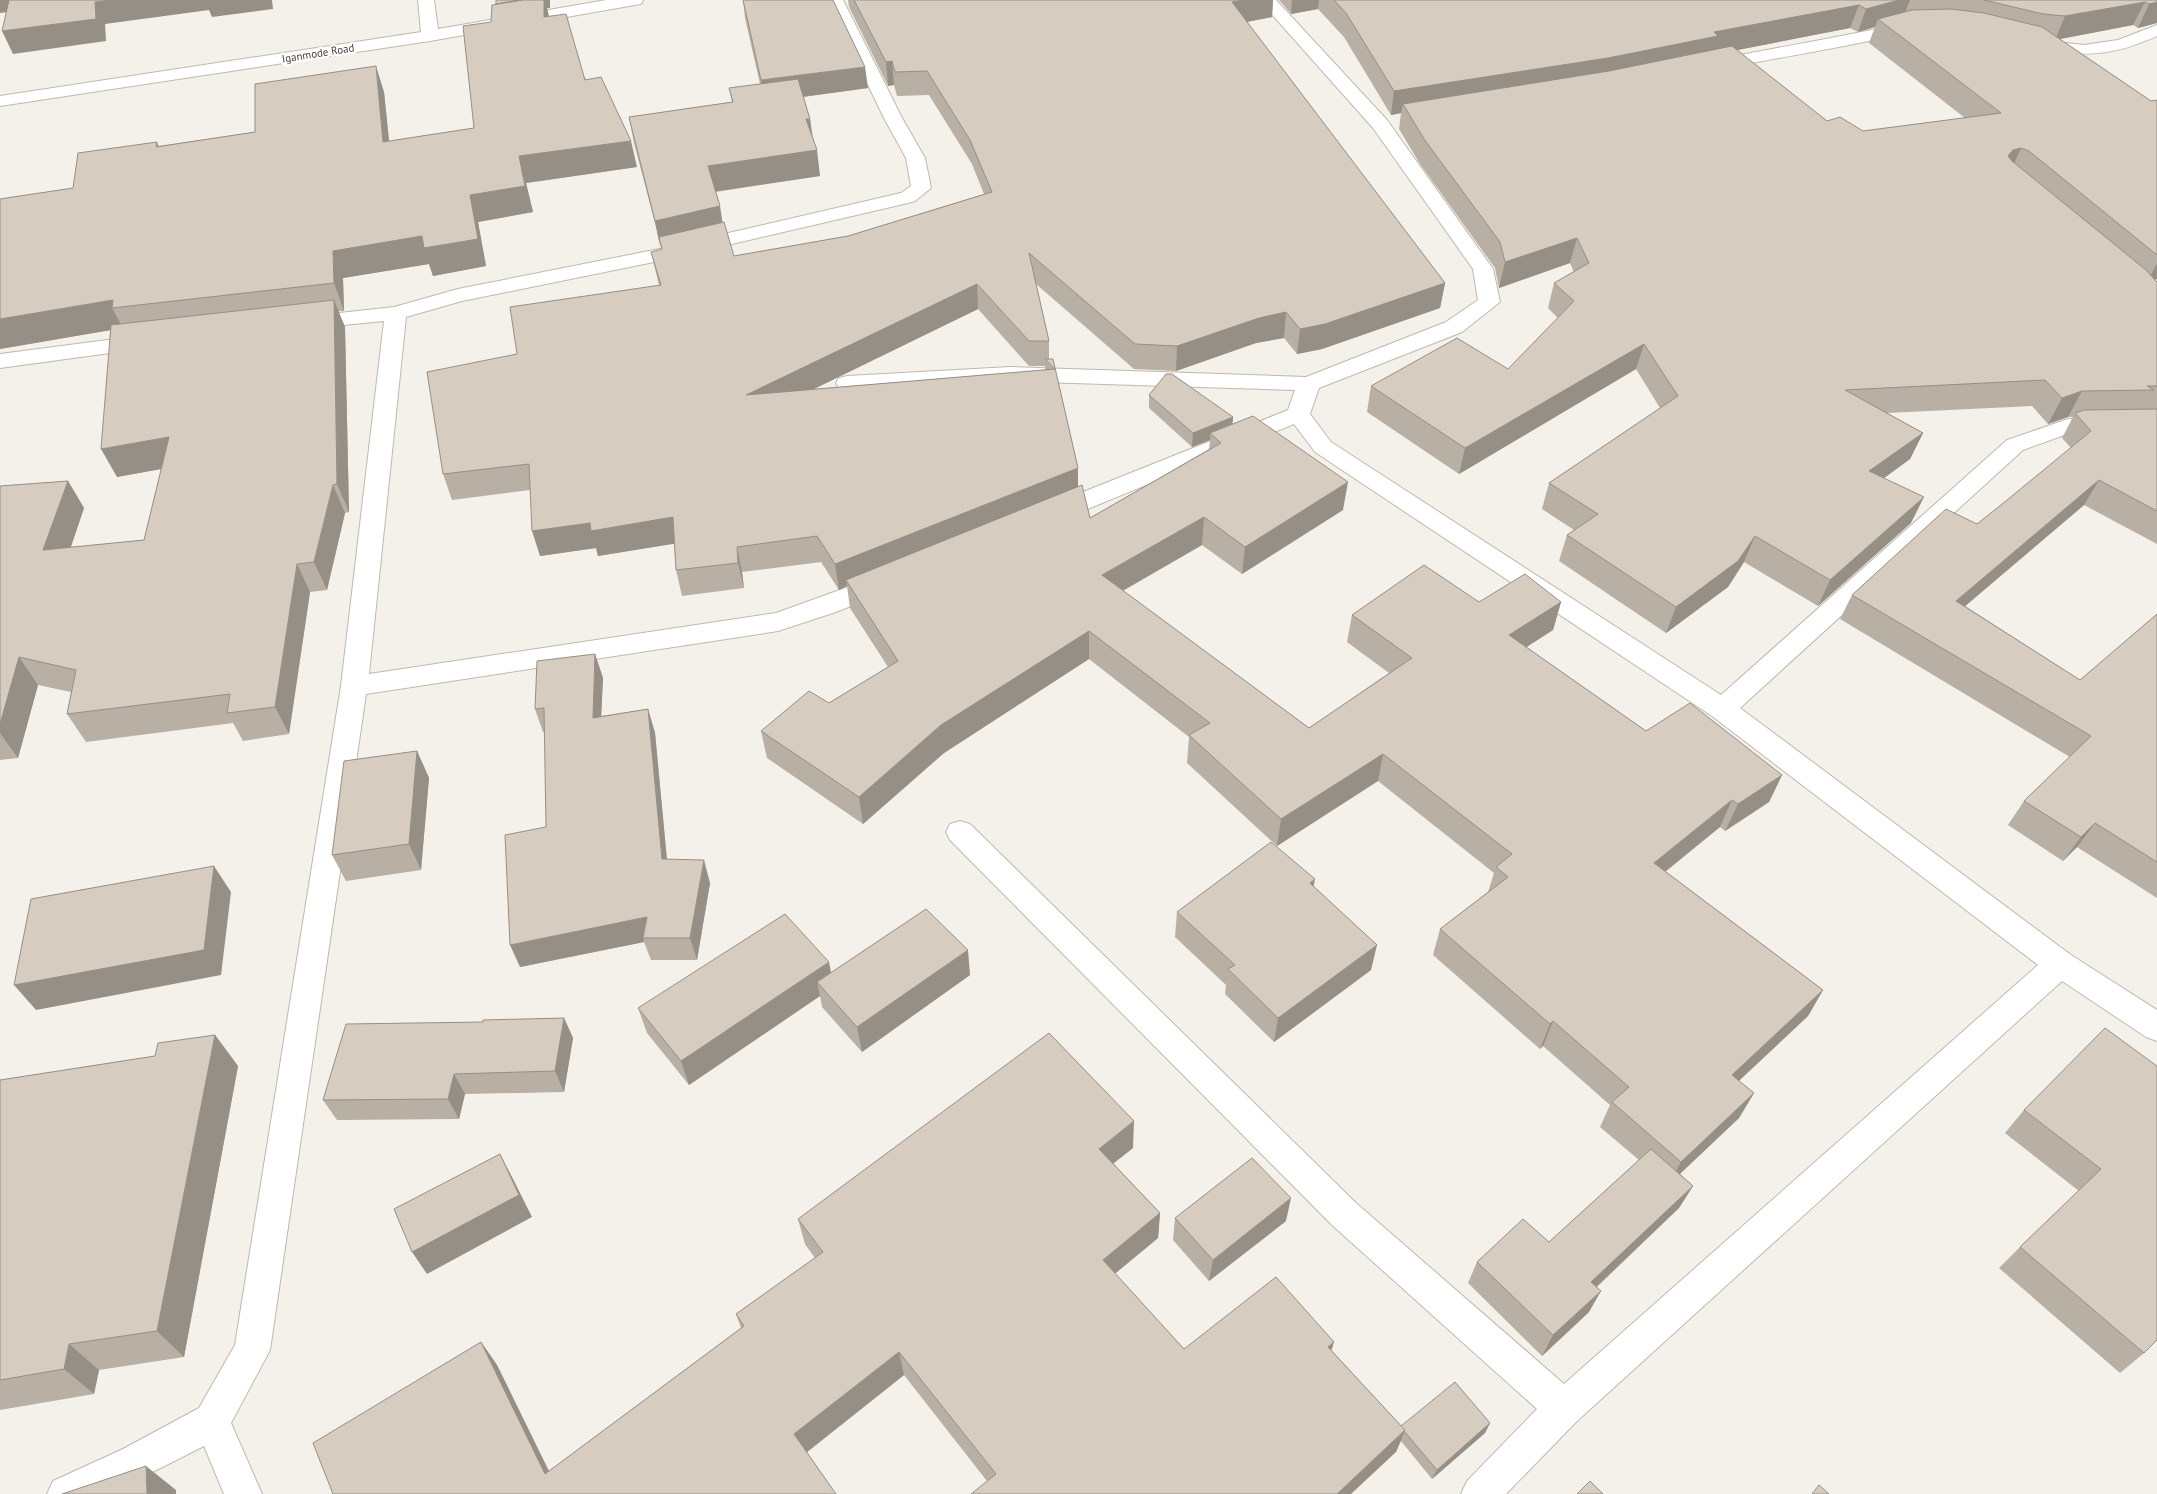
<svg xmlns="http://www.w3.org/2000/svg" width="2157" height="1494" viewBox="0 0 2157 1494" font-family="'PT Sans',sans-serif">
<style>
.lines{fill:none;stroke-linecap:round;stroke-linejoin:round}
.minor-casing{stroke:#c0b8ad;stroke-width:2}
.minor{fill:#fff;fill-rule:evenodd}
.wall{fill:#b8afa5;fill-rule:evenodd}
.shaded-wall{fill:#968f86}
.building{fill:#d6ccc0;stroke:#968f86}
.labels{text-anchor:middle;dominant-baseline:central;stroke-width:4.5;stroke-linejoin:round;paint-order:stroke}
.far-street-label{font-size:11px;fill:#484139;stroke:#fff}
</style>
<rect width="100%" height="100%" fill="#f4f1ea"/>
<g class="lines">
<!-- minor casing -->
<g class="minor-casing">
<g id="minor">
<path d="M418 0H434L438 29 606 0H643L641 4 635 5 430 41 0 106V96L421 32Z"/>
<path d="M827 0H843L902 118 925 158 931 188 915 201 908 203 659 261 462 301 406 317 369 674 776 613 884 574 893 577 897 583 893 589 836 612 778 631 366 694 270 1350 231 1423 262 1494H224L204 1446 109 1494H47L53 1481 123 1449 199 1408 235 1345 341 686 384 321 303 329 295 328 292 323 295 318 303 317 394 307 458 289 659 249 901 193 911 186 906 158 884 118Z"/>
<path d="M1259 0H1276L1387 120 1493 269 1500 302 1462 332 1319 388 1310 414 1331 442 1721 695 2007 440 2068 419 2157 418V432L2070 433 2023 450 1740 708 2071 955 2157 1010V1041L2146 1037 2062 981 1577 1421 1506 1494H1461L1467 1481 1537 1409 1332 1225 950 840 946 832 950 824 960 821 970 824 1356 1203 1564 1384 2038 965 1712 716 1315 452 1294 424 1061 520 1052 522 1043 520 1040 514 1043 508 1288 410 1295 390 1010 381 847 390 839 388 836 383 839 378 847 376 1010 367 1306 377 1446 322 1478 300 1473 269 1373 128Z"/>
<path d="M1909 22 1915 23 1918 27 1915 31C1848 47 1779 57 1711 71L1705 70 1702 66 1705 62 1711 61C1777 47 1844 37 1909 22Z"/>
<path d="M2157 25V36C2110 57 2088 56 2038 50L2032 49 2029 45 2032 41 2038 40 2084 45 2118 40Z"/>
<path d="M146 335 154 337 157 342 154 347 0 368V354Z"/>
</g>
</g>
<!-- minor -->
<use href="#minor" class="minor"/>
</g>
<!-- wall -->
<g class="wall">
<path d="M496 0H550V8H547L549 16 637 167 526 183 533 212 478 222 486 266 433 276 429 264 343 278 344 311H338L345 327 349 512 345 513 327 590 310 592 289 734 243 741 233 723 86 742 67 714 71 692 38 685 18 758 0 760V486L68 481 84 508 71 547 144 540 161 469 117 477 110 330 0 349V199L73 188 157 142 159 146 255 132 384 92 389 141 474 128 491 22 496 5Z"/>
<path d="M743 0 868 88 803 97 810 119 813 138 820 176 715 192 722 222 734 256 848 236 984 194 972 164 929 95 897 96 894 85 888 86 849 7 848 0H1273L1272 17 1247 22 1445 283 1440 308 1322 349 1297 354 1284 338 1256 343 1176 371 1134 369 1036 284 1049 341V359H1053L1078 468V487L1090 518 1209 449 1210 440 1192 447 1149 408V395L1233 417 1232 425 1343 510 1242 574 1202 545 1123 591 1309 728 1389 673 1347 642 1352 615 1479 602H1561L1553 630 1526 647 1646 731 1782 775 1769 802 1725 831 1720 827 1665 871 1823 990 1808 1016 1739 1081 1754 1093 1739 1118 1680 1174 1693 1186 1679 1208 1597 1287 1589 1312 1542 1356 1468 1283 1477 1262 1549 1242 1639 1160 1600 1127 1610 1105 1543 1046 1540 1049 1433 955 1440 929 1488 892 1494 873 1378 781 1277 846 1187 763 1189 737 1089 659 944 753 863 824 767 758 761 731 829 703 888 667 850 608 847 586 839 590 821 562 742 572 744 588 682 596 676 570 674 543 598 556 596 548 540 556 530 490 452 500 443 474 517 354 659 285 651 252 662 250 634 143 629 117 732 102 729 88 760 84 745 18ZM978 309 1029 366H1045V370L814 389Z"/>
<path d="M1279 0H2157V23L2138 28 2133 25 2060 39 2151 101 2157 100V279L2155 280 2157 282V544L2084 505 1965 606 2080 680 2157 614V898L2077 847 2063 861 2008 825 2024 801 2070 757 1840 619 1852 595 1977 524 2001 505 2071 448 2062 438 2073 417H2068L2048 424 2032 406 1887 413 1923 433 1910 459 1884 478 1911 523 1818 606 1744 562 1728 587 1666 633 1559 561 1567 535 1574 530 1542 509 1549 483 1660 408 1636 369 1459 474 1367 412 1371 386 1508 369 1558 318 1548 308 1554 283 1574 272 1570 263 1499 288 1495 268 1420 164 1399 129 1401 113 1391 115 1344 37 1318 9 1291 14ZM1875 27 1869 43 1965 118 1863 131 1827 121 1737 50 1850 28 1858 32Z"/>
<path d="M595 654 603 678 601 716 648 709 655 733 667 859 710 883 697 960H651L644 942 520 967 546 827 545 732H543L535 709Z"/>
<path d="M417 751 429 778 421 870 346 881 332 855Z"/>
<path d="M1314 887 1371 970 1274 1042 1225 994 1226 985 1175 937 1177 912Z"/>
<path d="M831 973 970 975 862 1052 822 1007 820 996 689 1085 647 1033 638 1008Z"/>
<path d="M564 1018 573 1038 564 1092 465 1094 459 1119 337 1120 323 1100 483 1022Z"/>
<path d="M215 1035 238 1066 184 1357 99 1370 94 1394 0 1410V1080L155 1056Z"/>
<path d="M2157 1066 2144 1353 2120 1373 1999 1268 2020 1247 2079 1191 2005 1133 2024 1110Z"/>
<path d="M1133 1148 1113 1163 1160 1213 1158 1238 1115 1274 1184 1349 1334 1342 1331 1350 1401 1426 1490 1423 1485 1433 1432 1479 1401 1441 1396 1452 987 1481 904 1375 807 1452 333 1494 481 1342 497 1365 549 1471 741 1328 736 1314 815 1258 805 1244 798 1219Z"/>
<path d="M1175 1218 1286 1221 1209 1281 1173 1240Z"/>
</g>
<!-- shaded-wall -->
<g class="shaded-wall">
<path d="M0 0H13L8 12 0 13Z"/>
<path d="M109 0H272L273 9 212 17 209 10 105 24 106 41 13 54 2 31 95 2Z"/>
<path d="M519 0H550V8H547L550 22Z"/>
<path d="M1242 0H1273L1272 17 1230 25 1232 2Z"/>
<path d="M1292 0H1319L1318 9 1291 14Z"/>
<path d="M1899 0H1910L1902 20 1878 19 1875 27 1858 32 1866 9Z"/>
<path d="M2145 2 2133 25 2055 40 2065 16Z"/>
<path d="M2157 2V23L2138 28 2149 4Z"/>
<path d="M1859 5 1850 28 1712 55 1403 104 1401 113 1391 115 1394 91Z"/>
<path d="M892 61 894 85 888 86 886 62Z"/>
<path d="M376 66 384 92 392 169 383 142Z"/>
<path d="M865 67 868 88 764 102 761 80Z"/>
<path d="M806 119H810L813 144Z"/>
<path d="M631 141 637 167 526 183 533 212 478 222 486 266 433 276 429 264 343 278 344 311 334 283 333 251 470 195 519 156Z"/>
<path d="M2021 148 2010 173 2008 156 2013 150Z"/>
<path d="M817 150 820 176 712 192 708 166Z"/>
<path d="M720 206 724 232 659 237 660 247 655 221Z"/>
<path d="M1577 238 1570 263 1499 288 1505 262Z"/>
<path d="M2157 264V279L2146 283Z"/>
<path d="M1445 283 1440 308 1322 349 1297 354 1300 329Z"/>
<path d="M977 284 978 309 750 420 746 395Z"/>
<path d="M113 300 112 308 123 328 0 349V319Z"/>
<path d="M334 300 345 327 349 512 337 484Z"/>
<path d="M1286 312 1284 338 1256 343 1176 371 1177 346 1259 318Z"/>
<path d="M1644 344 1636 369 1459 474 1465 448Z"/>
<path d="M2082 391 2068 417 2048 424 2062 398Z"/>
<path d="M1233 417 1232 431 1210 433V440L1192 447 1193 433Z"/>
<path d="M1923 433 1910 459 1858 497 1869 471Z"/>
<path d="M169 437 183 465 117 477 101 449Z"/>
<path d="M1078 468V493L846 580 847 586 839 590 835 564Z"/>
<path d="M2099 480 2084 505 1943 625 1956 601Z"/>
<path d="M68 481 84 508 60 578 43 550Z"/>
<path d="M1348 482 1343 510 1242 574 1245 547Z"/>
<path d="M333 485 345 513 327 590 314 562Z"/>
<path d="M1924 497 1911 523 1818 606 1830 580Z"/>
<path d="M673 517 679 543 598 556 596 548 540 556 532 531 590 523Z"/>
<path d="M1204 517 1202 545 1101 603 1102 575Z"/>
<path d="M1755 536 1744 562 1728 587 1666 633 1676 607Z"/>
<path d="M737 547 742 572 744 588 738 563Z"/>
<path d="M297 564 310 592 289 734 275 707Z"/>
<path d="M1561 602 1553 630 1502 663 1509 635Z"/>
<path d="M1089 631V659L944 753 863 824 859 797 941 725Z"/>
<path d="M595 654 603 678 600 741 593 718Z"/>
<path d="M19 657 38 685 18 758 0 733V724Z"/>
<path d="M648 709 655 733 669 882 662 859Z"/>
<path d="M417 751 429 778 421 870 409 844Z"/>
<path d="M1383 754 1378 781 1277 846 1281 819Z"/>
<path d="M1782 775 1769 802 1725 831 1738 804Z"/>
<path d="M1732 800 1720 827 1643 890 1654 863Z"/>
<path d="M2095 823 2077 847 2063 861 2081 837Z"/>
<path d="M704 860 710 883 697 960 690 938Z"/>
<path d="M214 866 231 892 221 975 36 1010 14 985Z"/>
<path d="M1315 879 1310 905V883Z"/>
<path d="M647 917 643 938 644 942 520 967 510 945Z"/>
<path d="M1377 945 1371 970 1274 1042 1278 1018Z"/>
<path d="M968 950 970 975 862 1052 857 1027Z"/>
<path d="M829 962 834 987 817 982 820 996 689 1085 681 1061Z"/>
<path d="M1823 990 1808 1016 1718 1100 1732 1075Z"/>
<path d="M564 1018 573 1038 564 1092 555 1071Z"/>
<path d="M1553 1021 1543 1046 1540 1049 1550 1024Z"/>
<path d="M215 1035 238 1066 184 1357 157 1331Z"/>
<path d="M454 1074 465 1094 459 1119 448 1099Z"/>
<path d="M1754 1093 1739 1118 1668 1185 1681 1162Z"/>
<path d="M1134 1121 1133 1148 1099 1175V1149Z"/>
<path d="M500 1154 512 1177 532 1217 427 1274 412 1252Z"/>
<path d="M1693 1186 1679 1208 1579 1303 1591 1282Z"/>
<path d="M1291 1198 1286 1221 1209 1281 1213 1260Z"/>
<path d="M1160 1213 1158 1238 1102 1284 1103 1260Z"/>
<path d="M1601 1291 1589 1312 1542 1356 1553 1335Z"/>
<path d="M481 1342 497 1365 560 1494 545 1474Z"/>
<path d="M1334 1342 1327 1365 1328 1347Z"/>
<path d="M69 1344 99 1370 94 1394 64 1369Z"/>
<path d="M899 1352 904 1375 802 1456 794 1434Z"/>
<path d="M1490 1423 1485 1433 1432 1479 1437 1470Z"/>
<path d="M1405 1430 1396 1452 1351 1494H1337Z"/>
<path d="M146 1466 176 1490V1494H147Z"/>
</g>
<!-- building -->
<g class="building">
<path d="M9 0H109L95 2 96 19 2 31Z"/>
<path d="M496 0H519L496 4Z"/>
<path d="M523 0H544V17L566 14 585 80 601 77 631 141 519 156 525 186 470 195 478 239 424 248 422 236 333 251 334 283 112 308 113 300 0 319V199L73 188 78 153 157 142 156 147 255 132V84L376 66 383 142 474 128 463 26 491 22 492 5Z"/>
<path d="M743 0H833L865 67 761 80Z"/>
<path d="M854 0H1242L1232 2 1445 283 1325 324 1300 329 1286 312 1259 318 1177 346 1135 344 1029 253 1049 341H1029L977 284 746 395 1055 369 1045 359H1053L1078 468 835 564 817 536 737 547 738 563 676 570 673 517 591 531 590 523 532 531 529 464 443 474 427 372 517 354 510 307 661 285 651 252 662 249 659 237 724 222 734 256 848 236 992 192 970 140 927 71 895 72 892 61 886 62Z"/>
<path d="M1334 0H1899L1866 9 1859 5 1714 32 1718 36 1608 58 1394 91 1346 13Z"/>
<path d="M1984 0H2157V2L2149 4 2145 2 2065 16 2043 14Z"/>
<path d="M1951 9 1984 13 2042 27 2151 101 2157 100V255L2029 151 2021 148 2013 150 2008 156 2012 161 2146 270 2157 282V386H2147L2154 390 2082 391 2062 398 2045 380 1845 390 1923 433 1869 471 1924 497 1830 580 1755 536 1738 561 1676 607 1567 535 1598 514 1549 483 1678 396 1644 344 1465 448 1371 386 1457 338 1508 369 1574 301 1554 283 1589 263 1577 238 1505 262 1500 242 1424 139 1403 104 1609 71 1732 46 1827 121 1840 117 1863 131 2001 113 1878 19 1912 10Z"/>
<path d="M798 79 810 119H806L817 150 708 166 720 206 655 221 629 117 733 102 729 88Z"/>
<path d="M334 300 337 484 333 485 314 562 297 564 275 707 227 713 230 694 67 714 76 670 19 657 0 724V486L68 481 43 550 144 540 169 437 101 449 111 325Z"/>
<path d="M1166 374H1172L1233 417 1193 433 1149 395Z"/>
<path d="M2157 409V511L2099 480 1956 601 2080 680 2157 614V862L2095 823 2081 837 2024 801 2091 736 1852 595 1946 509 1977 524 2001 505 2091 431 2075 413 2084 410Z"/>
<path d="M1253 416 1348 482 1245 547 1204 517 1102 575 1309 728 1412 658 1352 615 1424 565 1479 602 1525 574 1561 602 1509 635 1646 731 1690 703 1782 775 1738 804 1732 800 1654 863 1823 990 1732 1075 1754 1093 1681 1162 1612 1102 1629 1087 1553 1021 1550 1024 1440 929 1508 877 1496 867 1512 854 1383 754 1281 819 1189 735 1210 723 1089 631 941 725 859 797 761 731 809 691 829 703 898 661 846 580 1082 485 1090 518 1221 443 1210 433Z"/>
<path d="M595 654 593 718 648 709 662 859 704 860 690 938H643L647 917 510 945 505 835 546 827 544 708 535 709 537 661Z"/>
<path d="M417 751 409 844 332 855 344 761Z"/>
<path d="M1271 842 1315 879 1310 883 1377 945 1278 1018 1228 969 1235 965 1177 912Z"/>
<path d="M214 866 204 950 14 985 31 899Z"/>
<path d="M926 909 968 950 857 1027 817 982Z"/>
<path d="M785 914 829 962 681 1061 638 1008Z"/>
<path d="M564 1018 555 1071 454 1074 448 1099 323 1100 346 1024 483 1022V1020Z"/>
<path d="M2105 1028 2157 1066V1340L2144 1353 2020 1247 2101 1169 2024 1110Z"/>
<path d="M1049 1033 1134 1121 1099 1149 1160 1213 1103 1260 1184 1349 1276 1277 1334 1342 1328 1347 1405 1430 1337 1494H971L996 1474 899 1352 794 1434 836 1494H333L313 1443 481 1342 545 1474 744 1326 736 1314 823 1252 798 1219Z"/>
<path d="M215 1035 157 1331 69 1344 64 1369 0 1380V1080L155 1056 158 1043Z"/>
<path d="M1651 1149 1693 1186 1591 1282 1601 1291 1553 1335 1477 1262 1523 1219 1549 1242Z"/>
<path d="M500 1154 519 1195 412 1252 394 1209Z"/>
<path d="M1252 1158 1291 1198 1213 1260 1175 1218Z"/>
<path d="M1455 1382 1490 1423 1437 1470 1404 1431 1405 1430 1401 1426Z"/>
<path d="M146 1466 147 1494H62Z"/>
<path d="M1590 1481 1603 1494H1577Z"/>
<path d="M1819 1485 1829 1494H1812Z"/>
</g>
<g class="labels">
<!-- far-street labels -->
<g class="far-street-label">
<text transform="translate(318 53) rotate(-9)">Iganmode Road</text>
</g>
</g>
</svg>
